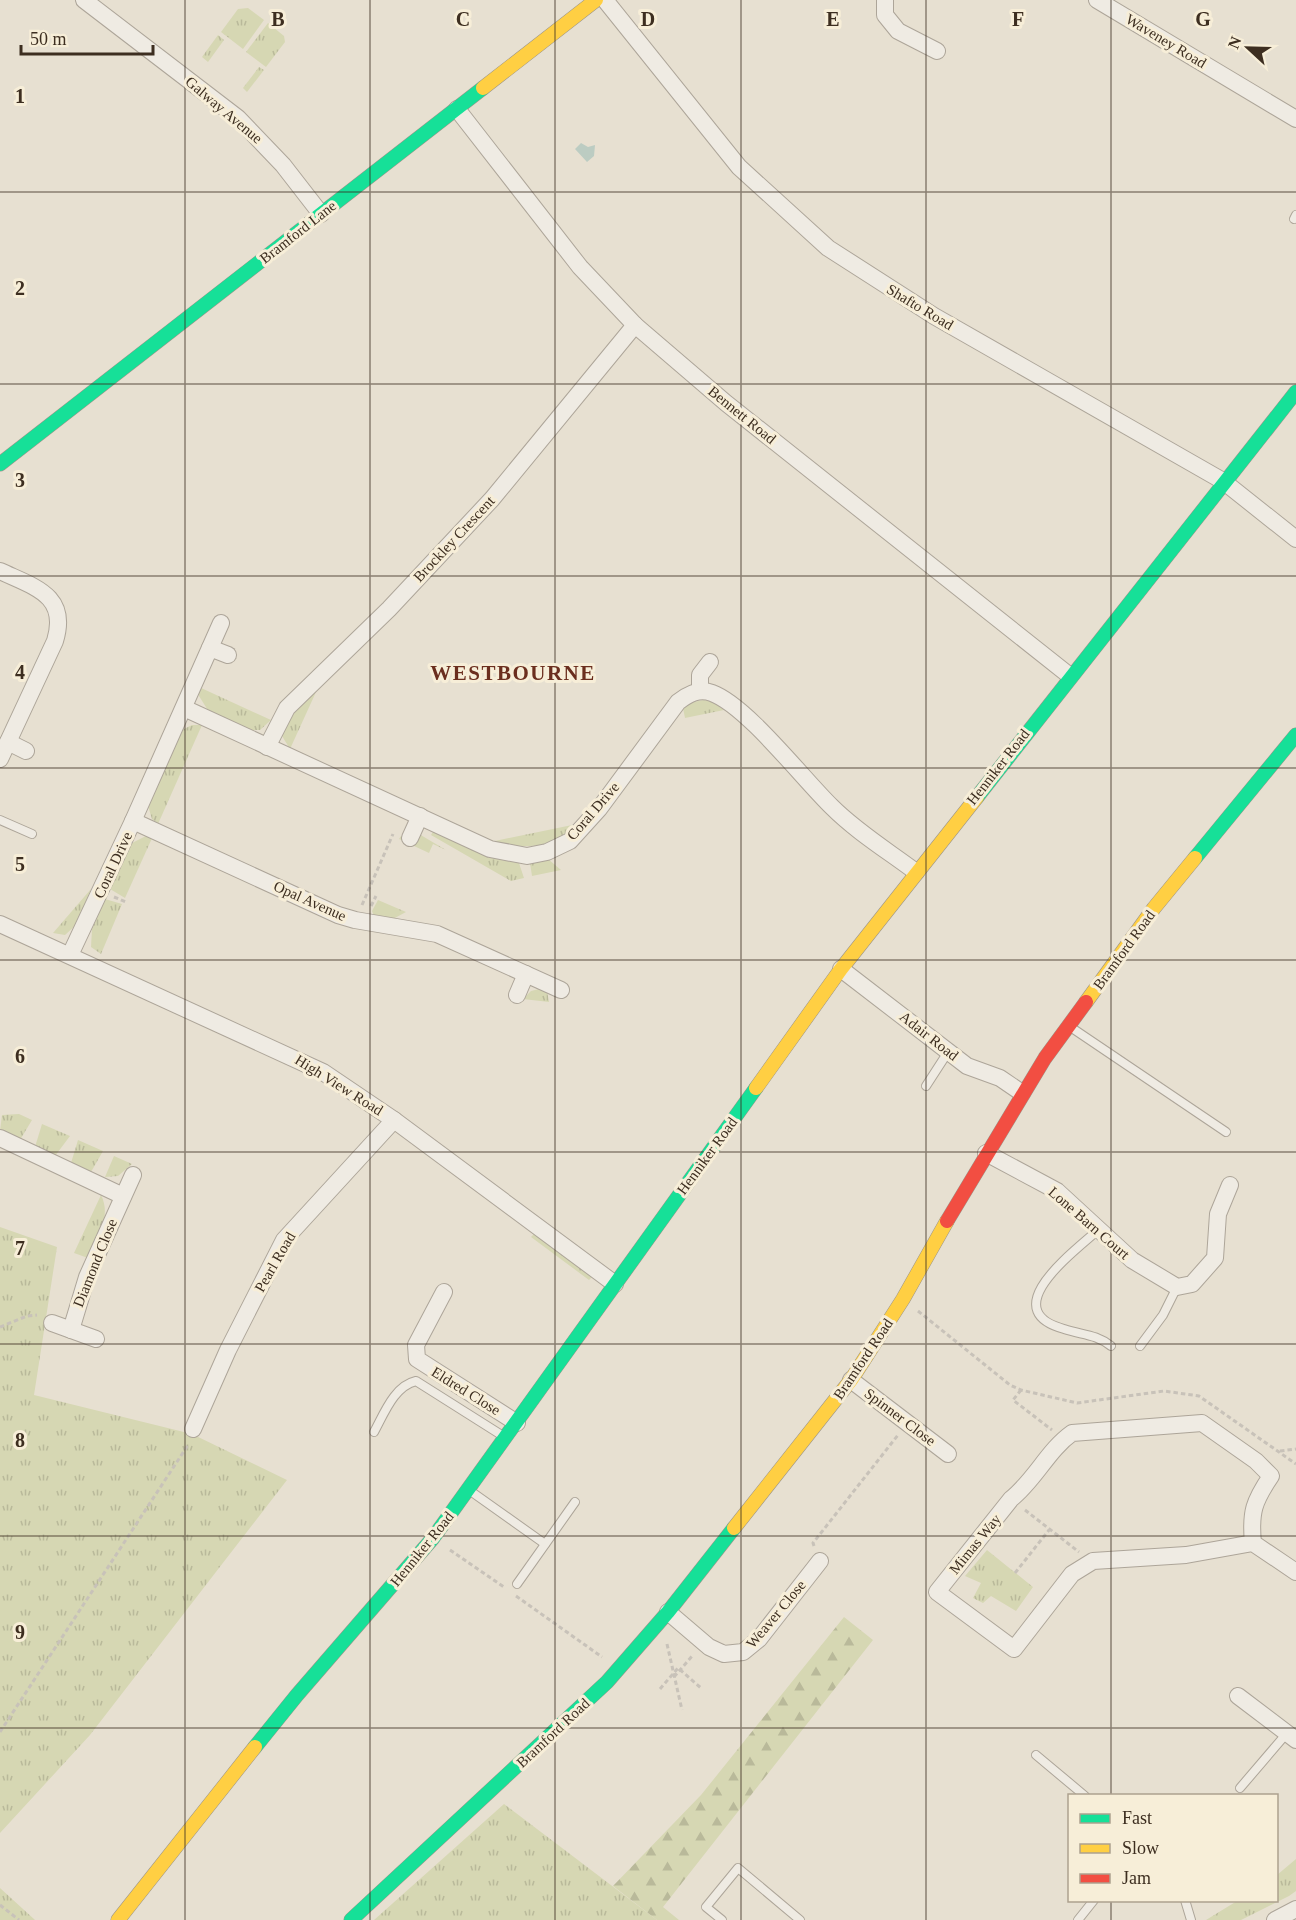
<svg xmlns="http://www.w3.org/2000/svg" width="1296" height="1920" viewBox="0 0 1296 1920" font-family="'Times New Roman',serif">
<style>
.grass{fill:url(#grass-tufts)}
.forest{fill:url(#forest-firs)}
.water{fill:#bcccc2}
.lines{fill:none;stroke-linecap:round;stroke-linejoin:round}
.lane-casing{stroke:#ada599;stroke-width:10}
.street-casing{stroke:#ada599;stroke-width:18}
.fast-casing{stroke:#9c958a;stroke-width:15}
.slow-casing{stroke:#9c958a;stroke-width:15}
.jam-casing{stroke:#9c958a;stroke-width:15}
.path{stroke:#c8c2b9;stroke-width:3;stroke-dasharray:4.5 3;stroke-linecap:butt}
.lane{stroke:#efebe3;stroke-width:8}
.street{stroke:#efebe3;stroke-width:16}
.fast{stroke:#16e098;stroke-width:14}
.slow{stroke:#ffcf43;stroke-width:14}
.jam{stroke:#f24e42;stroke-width:14}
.grid{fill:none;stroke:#3d2e20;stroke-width:1.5;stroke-opacity:0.55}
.labels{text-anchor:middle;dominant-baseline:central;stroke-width:6;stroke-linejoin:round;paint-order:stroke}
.street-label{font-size:15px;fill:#3d2e20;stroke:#f7eed8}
.district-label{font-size:21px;font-weight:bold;letter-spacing:1.5px;fill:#6b2e1e;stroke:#f7eed8}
.grid-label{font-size:20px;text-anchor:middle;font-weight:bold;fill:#3d2e20;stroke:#f7eed8;stroke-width:6;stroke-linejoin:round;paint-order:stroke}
</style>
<defs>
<pattern id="grass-tufts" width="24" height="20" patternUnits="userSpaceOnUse" patternTransform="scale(1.5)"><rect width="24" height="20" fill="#d6d7b3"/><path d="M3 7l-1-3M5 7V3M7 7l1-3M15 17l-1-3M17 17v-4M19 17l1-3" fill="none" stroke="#b9b99a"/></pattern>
<pattern id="forest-firs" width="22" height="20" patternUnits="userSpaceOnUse" patternTransform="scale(1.5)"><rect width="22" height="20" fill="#d6d7b3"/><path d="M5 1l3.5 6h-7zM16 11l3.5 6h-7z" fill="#b9b99a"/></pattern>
</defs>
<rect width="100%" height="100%" fill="#e7e0d1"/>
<!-- grass -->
<g class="grass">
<path d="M248 8 264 20 243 49 221 32 238 9Z"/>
<path d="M268 23 284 36 285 42 266 67 246 52Z"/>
<path d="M218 35 224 40 208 62 202 57Z"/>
<path d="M259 67 264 70 247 92 243 88Z"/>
<path d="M199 687 271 720 260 730H251L209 712 199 696Z"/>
<path d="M316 692 290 749 282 736 286 719 311 693Z"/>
<path d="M703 700 712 701 724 710 685 718 683 708 689 703Z"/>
<path d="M192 725H202L158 824 152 819 148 806 182 730Z"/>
<path d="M577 824C547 851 529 848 490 842Z"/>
<path d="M434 830 501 860 519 863 524 878 511 881 431 835Z"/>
<path d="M419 834 446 850 433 844 429 853 399 839 401 836 414 842Z"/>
<path d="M146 836H153L125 898 110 889 130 844Z"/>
<path d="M548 859 561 870 532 876 530 863Z"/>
<path d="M91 889 76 925 65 935 53 933Z"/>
<path d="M105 899 122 904 101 954 91 947 92 929Z"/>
<path d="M378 900 406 912 393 919 374 916 372 911Z"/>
<path d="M539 989 547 991 549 1002 523 999 531 991Z"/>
<path d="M19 1114 32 1120 20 1140 0 1131 2 1115Z"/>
<path d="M42 1124 70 1136 55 1156 35 1147Z"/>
<path d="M78 1140 103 1151 91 1172 71 1163Z"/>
<path d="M114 1156 132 1164 118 1176 105 1177Z"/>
<path d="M101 1195C112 1217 97 1237 88 1258L74 1253Z"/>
<path d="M0 1227 57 1247 34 1395 192 1434 287 1480 90 1735 0 1833Z"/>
<path d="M534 1234 592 1277 589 1280 531 1237Z"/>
<path d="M987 1550 1033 1587 1016 1611 991 1596 983 1603 973 1598 981 1583 965 1576Z"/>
<path d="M504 1804 657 1920H374Z"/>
<path d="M1296 1859V1891L1289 1896 1241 1920H1206L1237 1901 1276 1900 1277 1875Z"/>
<path d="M0 1888 35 1920H0Z"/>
</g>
<!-- forest -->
<path class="forest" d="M844 1617 873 1640 663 1907 679 1920H657L613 1886 701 1795Z"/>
<!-- water -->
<path class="water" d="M581 143 588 147 595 145 594 156 587 162 575 149Z"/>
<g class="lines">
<!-- lane casing -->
<g class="lane-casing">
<g id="lane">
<path d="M1294 219 1296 215"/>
<path d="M0 820 32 834"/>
<path d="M1069 1026 1226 1132"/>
<path d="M926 1086 948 1052"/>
<path d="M1098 1230C1075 1251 994 1310 1064 1329 1082 1335 1096 1334 1111 1346"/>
<path d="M1140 1346 1163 1315 1177 1287"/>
<path d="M374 1432C384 1414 394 1386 416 1381L503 1436"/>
<path d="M469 1490 545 1544"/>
<path d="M517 1584 575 1502"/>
<path d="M1036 1755 1085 1796"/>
<path d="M1240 1788 1287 1733"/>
<path d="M1185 1900 1191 1920"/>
<path d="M722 1920 706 1907 738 1868 800 1920"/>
<path d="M1078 1920 1094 1900"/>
</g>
</g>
<!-- street casing -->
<g class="street-casing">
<g id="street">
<path d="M84 0 238 118 283 165 321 214"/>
<path d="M605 0 739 167 828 248 934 316 1223 481 1296 539"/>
<path d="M885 0V15L898 31 937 51"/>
<path d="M1097 0 1296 119"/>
<path d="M457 109 580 267 635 325 726 403 1070 676"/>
<path d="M0 571C34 587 69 595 55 641L0 759"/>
<path d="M210 648 228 655"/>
<path d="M700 691V675L710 662"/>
<path d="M184 708 490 849 527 856 547 852 570 841 599 809 678 702C688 694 699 688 712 693 747 706 803 779 832 807 857 832 888 851 916 872"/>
<path d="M8 742 26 751"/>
<path d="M267 747 287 708 389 609 492 499 635 325"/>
<path d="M133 821 338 915 355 920 437 934 561 990"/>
<path d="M410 838 420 816"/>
<path d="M0 924 323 1072 394 1120 615 1284"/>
<path d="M70 955 133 821 221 623"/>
<path d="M841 969 967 1066 1000 1078 1022 1093"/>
<path d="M517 995 526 974"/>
<path d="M0 1138 123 1196"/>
<path d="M986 1153 1057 1191 1132 1260 1177 1287 1192 1284 1215 1258 1218 1214 1230 1185"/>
<path d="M444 1292 416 1345 417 1359 517 1423"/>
<path d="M52 1323 96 1339"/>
<path d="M71 1330 87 1277 133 1175"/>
<path d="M851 1380 948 1454"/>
<path d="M193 1429 228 1350 284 1240 394 1120"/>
<path d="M1253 1543C1250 1512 1254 1501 1271 1476L1256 1461 1202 1423 1072 1433C1048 1450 1035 1480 1011 1499L937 1592 1014 1649 1072 1574 1093 1561 1186 1555 1253 1543 1296 1572"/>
<path d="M668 1612 709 1647 724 1654 743 1652 759 1639 820 1561"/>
<path d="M1238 1696 1296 1740"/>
<path d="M1275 1920 1296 1909"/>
</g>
</g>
<!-- fast casing -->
<g class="fast-casing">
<g id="fast">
<path d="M0 464 483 88"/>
<path d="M977 797 1296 392"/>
<path d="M1195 858 1296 735"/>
<path d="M255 1747 297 1695 433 1538 756 1088"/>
<path d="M351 1920 607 1682 668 1612 734 1528"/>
</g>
</g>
<!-- slow casing -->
<g class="slow-casing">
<g id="slow">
<path d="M483 88 596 0"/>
<path d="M1086 1002 1154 908 1195 858"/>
<path d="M756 1088 841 969 977 797"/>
<path d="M734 1528 851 1380 903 1299 947 1221"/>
<path d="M118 1920 255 1747"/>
</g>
</g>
<!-- jam casing -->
<g class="jam-casing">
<path id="jam" d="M947 1221 1045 1058 1086 1002"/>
</g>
<!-- path -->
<g class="path">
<path d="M114 897 126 902"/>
<path d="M362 905 393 834"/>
<path d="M371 906 376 896"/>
<path d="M918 1311 1010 1385 1021 1390 1077 1403 1164 1391 1199 1396 1296 1464"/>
<path d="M0 1327 27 1316 37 1315"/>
<path d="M1021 1390 1013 1400 1052 1430"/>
<path d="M1280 1451 1296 1449"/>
<path d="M1025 1510 1079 1552"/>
<path d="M814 1546 813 1543 898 1435"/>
<path d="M450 1550 504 1587"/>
<path d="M1015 1573 1049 1530"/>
<path d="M516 1596 602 1657"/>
<path d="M667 1644 682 1710"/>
<path d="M674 1677 693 1655"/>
<path d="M660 1689 678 1668 701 1688"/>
<path d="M0 1732 188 1445"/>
<path d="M0 1905 19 1920"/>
</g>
<!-- lane -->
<use href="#lane" class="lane"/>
<!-- street -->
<use href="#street" class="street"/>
<!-- fast -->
<use href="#fast" class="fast"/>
<!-- slow -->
<use href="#slow" class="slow"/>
<!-- jam -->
<use href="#jam" class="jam"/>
</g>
<!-- grid -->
<path class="grid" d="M185 0V1920M370 0V1920M555 0V1920M741 0V1920M926 0V1920M1111 0V1796M0 192H1296M0 384H1296M0 576H1296M0 768H1296M0 960H1296M0 1152H1296M0 1344H1296M0 1536H1296M0 1728H1296M1111 1900V1920"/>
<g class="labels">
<!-- street labels -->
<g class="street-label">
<text transform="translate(1166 41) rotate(31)">Waveney Road</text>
<text transform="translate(224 110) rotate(40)">Galway Avenue</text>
<text transform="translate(298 232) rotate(-38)">Bramford Lane</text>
<text transform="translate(920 307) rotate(31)">Shafto Road</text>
<text transform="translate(742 415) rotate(39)">Bennett Road</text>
<text transform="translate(454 539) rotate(-47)">Brockley Crescent</text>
<text transform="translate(998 767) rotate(-52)">Henniker Road</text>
<text transform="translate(593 811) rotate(-49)">Coral Drive</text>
<text transform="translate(113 865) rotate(-65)">Coral Drive</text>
<text transform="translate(310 901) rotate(24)">Opal Avenue</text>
<text transform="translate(1124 950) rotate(-54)">Bramford Road</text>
<text transform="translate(929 1036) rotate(38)">Adair Road</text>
<text transform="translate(339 1085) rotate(32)">High View Road</text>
<text transform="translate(707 1156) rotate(-54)">Henniker Road</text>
<text transform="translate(1089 1223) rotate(41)">Lone Barn Court</text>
<text transform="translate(275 1262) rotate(-60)">Pearl Road</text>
<text transform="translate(95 1263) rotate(-68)">Diamond Close</text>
<text transform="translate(863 1359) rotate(-56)">Bramford Road</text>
<text transform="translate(466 1391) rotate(32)">Eldred Close</text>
<text transform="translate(900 1417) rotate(37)">Spinner Close</text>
<text transform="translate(975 1544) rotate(-51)">Mimas Way</text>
<text transform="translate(422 1549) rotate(-51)">Henniker Road</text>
<text transform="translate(776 1614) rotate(-50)">Weaver Close</text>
<text transform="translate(553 1733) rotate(-43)">Bramford Road</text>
</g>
<!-- district labels -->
<g class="district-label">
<text x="513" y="673">WESTBOURNE</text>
</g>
</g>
<g class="grid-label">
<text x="278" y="26">B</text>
<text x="463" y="26">C</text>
<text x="648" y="26">D</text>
<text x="833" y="26">E</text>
<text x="1018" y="26">F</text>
<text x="1203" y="26">G</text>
<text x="20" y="103">1</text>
<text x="20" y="295">2</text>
<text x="20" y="487">3</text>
<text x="20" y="679">4</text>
<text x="20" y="871">5</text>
<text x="20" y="1063">6</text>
<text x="20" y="1255">7</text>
<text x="20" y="1447">8</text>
<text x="20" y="1639">9</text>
</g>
<!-- legend -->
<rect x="1068" y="1794" width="210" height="108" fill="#f7eed8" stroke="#ada18e" stroke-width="1.5"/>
<rect x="1080" y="1814" width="30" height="9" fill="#16e098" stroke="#ada18e" stroke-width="1.5"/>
<text x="1122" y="1824" font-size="18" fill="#3d2e20">Fast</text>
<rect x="1080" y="1844" width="30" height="9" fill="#ffcf43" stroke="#ada18e" stroke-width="1.5"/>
<text x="1122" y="1854" font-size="18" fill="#3d2e20">Slow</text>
<rect x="1080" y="1874" width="30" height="9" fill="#f24e42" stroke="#ada18e" stroke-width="1.5"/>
<text x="1122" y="1884" font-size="18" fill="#3d2e20">Jam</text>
<!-- north arrow -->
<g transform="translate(1248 48) rotate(292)" stroke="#f7eed8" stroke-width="4.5" paint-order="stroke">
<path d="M0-4.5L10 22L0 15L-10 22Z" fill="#3d2e20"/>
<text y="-9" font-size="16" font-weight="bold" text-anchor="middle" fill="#3d2e20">N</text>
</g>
<!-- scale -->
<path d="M21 45v9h132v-9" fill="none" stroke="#3d2e20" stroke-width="3"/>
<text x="30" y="45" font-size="18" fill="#3d2e20" stroke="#f7eed8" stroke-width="4.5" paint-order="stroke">50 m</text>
</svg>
